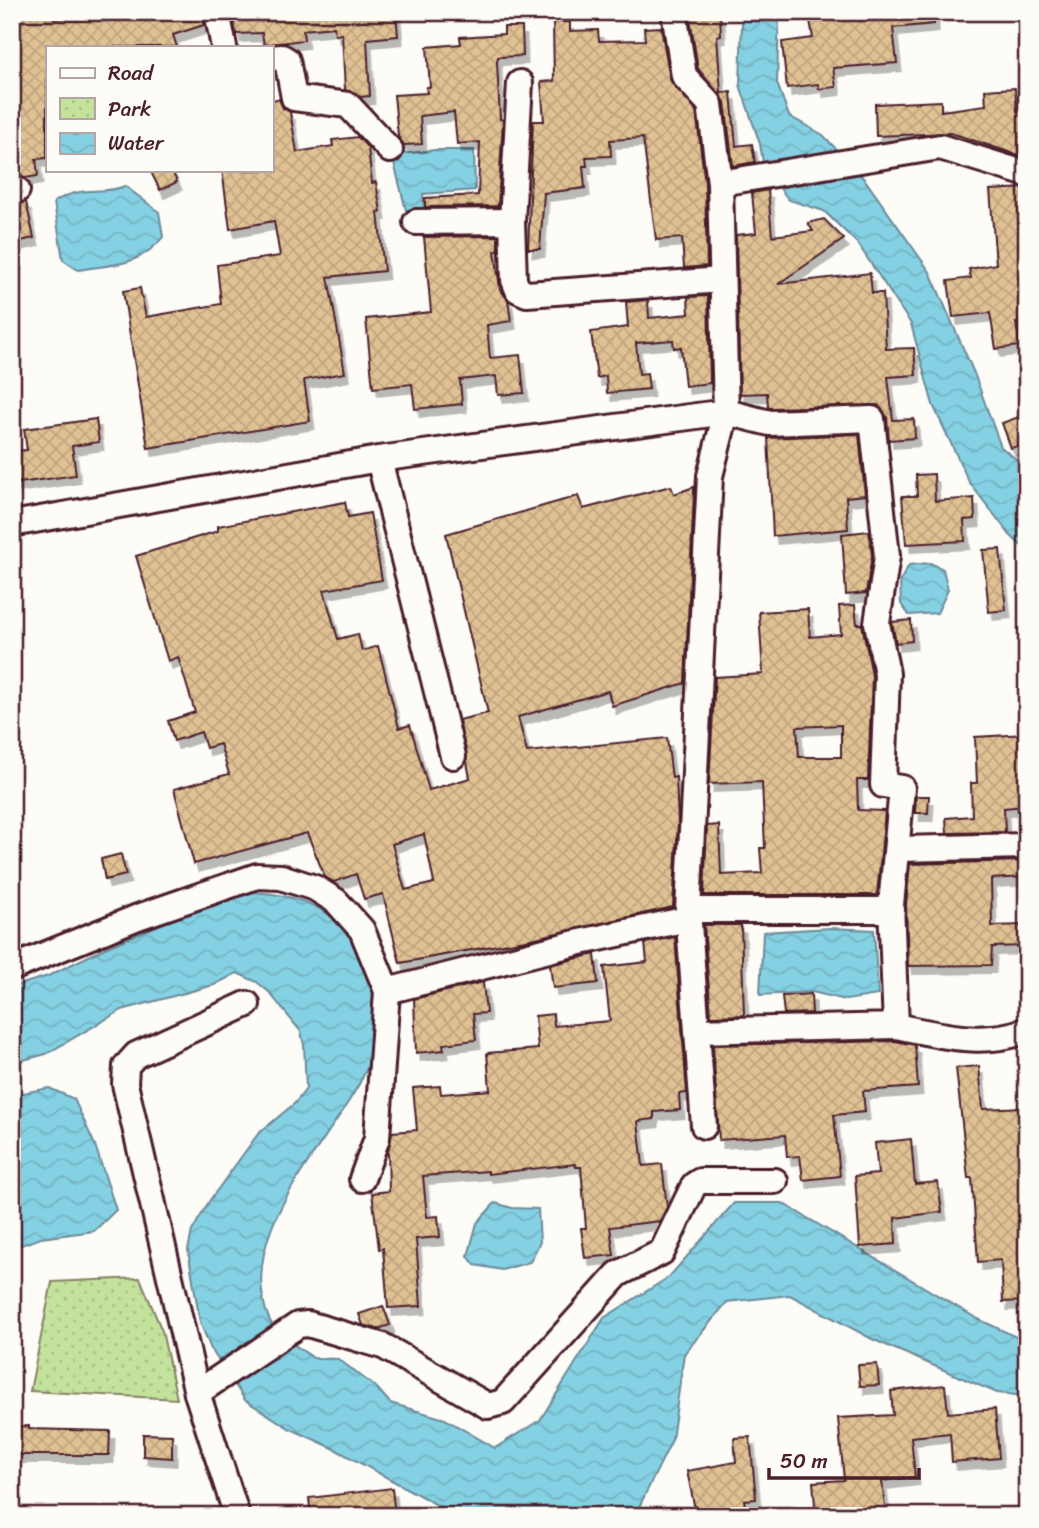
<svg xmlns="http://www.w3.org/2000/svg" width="1039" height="1528" viewBox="0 0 1039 1528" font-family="Sriracha,sans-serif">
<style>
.park{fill:url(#park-dots);stroke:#868164;stroke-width:2}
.water{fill:url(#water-waves);stroke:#6d8a99;stroke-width:2}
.building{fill:url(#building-cross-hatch);stroke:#4a1f2b;stroke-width:2;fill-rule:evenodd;filter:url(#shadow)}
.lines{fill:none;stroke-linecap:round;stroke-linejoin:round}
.minor-casing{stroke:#4a1f2b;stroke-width:30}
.minor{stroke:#fdfcf7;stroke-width:24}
</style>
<defs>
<pattern id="park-dots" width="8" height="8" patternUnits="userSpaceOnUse" patternTransform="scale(1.75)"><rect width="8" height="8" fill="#c3e39c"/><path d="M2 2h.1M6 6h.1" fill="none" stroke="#a9c287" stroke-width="1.8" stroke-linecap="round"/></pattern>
<pattern id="water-waves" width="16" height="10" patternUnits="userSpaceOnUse" patternTransform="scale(1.75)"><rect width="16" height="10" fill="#84d1e3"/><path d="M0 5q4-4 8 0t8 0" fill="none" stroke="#74b3c3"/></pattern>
<pattern id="building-cross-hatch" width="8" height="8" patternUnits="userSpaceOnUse" patternTransform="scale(1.75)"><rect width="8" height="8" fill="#dfc193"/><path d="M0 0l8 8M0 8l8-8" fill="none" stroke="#c1a57f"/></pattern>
<filter id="shadow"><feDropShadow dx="4.5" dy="8" stdDeviation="0" flood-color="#0004"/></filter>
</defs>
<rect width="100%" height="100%" fill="#fdfcf7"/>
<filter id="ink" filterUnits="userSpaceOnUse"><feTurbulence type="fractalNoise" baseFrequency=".0143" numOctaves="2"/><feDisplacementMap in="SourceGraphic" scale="14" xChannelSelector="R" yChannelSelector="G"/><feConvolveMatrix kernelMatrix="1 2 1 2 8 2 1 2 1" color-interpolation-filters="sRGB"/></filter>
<g filter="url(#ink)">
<!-- park -->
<path class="park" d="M140 1278 162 1331 177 1399 30 1391 52 1282Z"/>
<!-- water -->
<g class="water">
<path d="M746 12H779L777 83 789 116 823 135 865 180 930 272 974 373 1001 447 1027 468V551L1010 535 969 482 933 405 911 324 858 244 824 211 789 200 764 168 760 144 740 85 742 21Z"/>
<path d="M435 150H474L475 190 423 194 424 210H406L392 155Z"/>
<path d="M125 186 159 212 163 237C139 267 113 264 78 270L63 260 54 202C82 184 101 196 125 186Z"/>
<path d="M930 563 943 569 948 590 937 613 909 615 901 604 900 581 909 565Z"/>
<path d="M252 892C295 894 337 908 358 949 363 959 371 971 374 982 379 1007 379 1043 368 1066 335 1141 232 1229 269 1319 276 1335 300 1348 313 1358L338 1359 377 1388 390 1403 445 1419 495 1448 540 1420 604 1318 669 1277 734 1203H782L976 1318 1027 1342V1396L997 1393 872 1339 790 1295 727 1302 684 1354 672 1440 638 1509 627 1516H457L333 1448 289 1428 245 1400 211 1349 200 1322 188 1250 192 1231 210 1200 258 1134 295 1103 306 1089 304 1045 301 1032 269 992 257 982 237 973 214 985 122 1010 46 1054 12 1063V987L48 976 105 948 230 895Z"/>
<path d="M830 928 874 930 878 995 846 1000 812 992 760 995 763 932Z"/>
<path d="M49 1088 74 1099 95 1145 116 1210 94 1231 41 1238 12 1248V1095Z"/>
<path d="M495 1203 512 1208 538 1209 540 1242 530 1262 502 1270 475 1265 468 1256 477 1223Z"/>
</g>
<!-- building -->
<g class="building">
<path d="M12 12H54V19L110 13V19L129 12H202L204 25 173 35 177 47H47V158L36 159 38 176 25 178 12 175Z"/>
<path d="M232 12H396L398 36 367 39 370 96 360 97 345 90 342 34 335 35 334 27 303 30 304 40 264 45 262 33 236 34Z"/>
<path d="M689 12H720L721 35 717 36 721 93 731 92 736 146 752 144 755 162 733 166 725 102 698 69Z"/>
<path d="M822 12H934V24L893 28 897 63 833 68 836 87 819 89 818 84 787 88 782 42 813 38 809 14Z"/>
<path d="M553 22H570V31L598 30 599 41 645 40 644 28 661 27 670 79 696 111 705 184 707 266 684 268 682 238 656 240 643 138 610 140 611 156 586 157 587 166H583L585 188 544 193 540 249H528L533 121H544L541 82 554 81Z"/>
<path d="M504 27H522L523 56 498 57 497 62 500 119 503 120 498 206 425 207V198L478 195 480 142 457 144 454 112 420 116 422 144 404 145 398 136 394 95 427 93 426 87H430L427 47 461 44 460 37 504 34Z"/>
<path d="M1015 88 1017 111 1027 110V158L951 133 876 136 875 104 941 101V111L986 105 985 90Z"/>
<path d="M279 99 283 108 290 112 297 152 333 146 332 140 358 137 368 148 372 183 376 182 381 212H378L384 271 328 277 345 373 304 380 310 421 148 448 123 291 140 288 146 317 221 304 217 265 280 256 274 221 230 229 222 170H271V100Z"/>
<path d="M150 170H172L177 182 160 190Z"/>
<path d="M1027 188V323H1016L1020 346 996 349 990 313 953 317 948 281 971 278 969 269 996 264 990 190Z"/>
<path d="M768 190 772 236 813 231 808 223 824 219 844 239 778 284 870 273 872 293H883L886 349 914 348 916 375 888 377 893 420 914 419 915 438 889 440 887 417 878 405 772 408 768 407 767 393 740 394 736 235 756 233 752 193Z"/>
<path d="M26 202 34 238 12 243V205Z"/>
<path d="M498 236V251H495L500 289 508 300 511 321 487 325 490 358 520 355 524 393 498 395 496 376 460 380 462 404 415 409 412 384 373 388 366 319 431 312 424 237Z"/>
<path d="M708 296 710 383 685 386 681 347 674 348 673 340 636 343 639 374 647 373 649 389 607 393 606 376 597 378 591 332 628 327 626 302 648 300 649 318 689 314 688 297Z"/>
<path d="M1027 414V443L1011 448 1002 423Z"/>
<path d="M96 419 99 442 72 446 76 475 12 484V451L27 450 24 429Z"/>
<path d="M859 434 865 495 846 497 848 529 773 536 768 438Z"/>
<path d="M934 474 935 501 974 498 975 519 964 520 965 541 906 544 902 496H917L916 475Z"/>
<path d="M671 486 674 494 694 487V492L685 683 612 706 608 691 518 717 527 752 667 738 672 778 676 777 678 822 673 907 531 939 400 963 383 894 364 899 356 874 334 882 325 877 307 833 194 864 174 789 229 774 220 744 206 748 201 732 174 741 168 721 195 712 178 657 168 661 136 556 218 531V526L345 502 348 517 370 513 382 580 324 590 338 639 358 634 362 651 378 646 399 728 410 725 429 790 470 778 459 720 488 713 446 534 578 496 583 509ZM424 834 434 883 405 890 392 844Z"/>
<path d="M869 531 872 556 866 593 846 595 842 534Z"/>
<path d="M1000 549 1006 610 989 612 983 550Z"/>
<path d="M855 605 857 624H862L872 675 868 780H857L858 810 885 811 877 895H704L707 826 719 825 721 875 762 873 760 848H765L762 782 709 784 715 677 763 674 759 612 808 609 810 637 841 634 839 606ZM841 725V757H799L797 727Z"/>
<path d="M911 620 912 641 896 643 892 622Z"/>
<path d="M1027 734V806L1004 808 1005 832 947 833 946 818 972 816 971 783H977L975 737Z"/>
<path d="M916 796H929L928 813H915Z"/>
<path d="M121 854 126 875 105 880 101 859Z"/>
<path d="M1027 861V877L991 879 992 926 1027 925V946L992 947 991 965 908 966 906 905 910 864Z"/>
<path d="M704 925H741L744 1015 711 1016Z"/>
<path d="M675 937 687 1093 679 1094 680 1110 654 1112V1119L638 1121 643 1166 662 1164 667 1207 660 1221 610 1227 614 1255 585 1258 581 1228H586L581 1167H576L575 1164 488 1174V1171L423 1176 427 1217 438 1216 440 1237 416 1239 421 1306 388 1308 383 1248 379 1249 372 1193 389 1191 388 1151 392 1132 417 1130 413 1088 440 1086 441 1094 490 1090 487 1053 538 1049 535 1016 553 1014 554 1026 610 1021 604 967 647 962 645 943Z"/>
<path d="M595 954 598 983 553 988 550 965Z"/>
<path d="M483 982 486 1013 473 1014 476 1040 443 1044 444 1050 416 1053 414 999Z"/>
<path d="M811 994 812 1013 784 1014 782 996Z"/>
<path d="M895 1041 915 1045 918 1087 863 1091 865 1112 834 1115 840 1176 803 1180 800 1156 787 1157 785 1135 719 1140 713 1045Z"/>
<path d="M979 1066 983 1109 1024 1107 1027 1301 1003 1302 1001 1260 978 1262 972 1178H968L956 1068Z"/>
<path d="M911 1139 915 1184 938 1182 942 1212 895 1218 896 1244 860 1247 855 1176 878 1174 875 1143Z"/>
<path d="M383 1306 390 1325 378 1329 363 1325 359 1314Z"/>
<path d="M877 1364 879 1385 860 1386 858 1365Z"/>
<path d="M945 1385 948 1413 995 1409 999 1458 952 1462 950 1433 911 1437 915 1477 882 1481 886 1516H816L813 1482 844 1480 838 1418 893 1415 891 1391Z"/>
<path d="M29 1426V1429L110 1431 109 1455H12V1427Z"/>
<path d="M143 1434 172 1435V1458L143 1456Z"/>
<path d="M750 1437 756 1499 744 1500 745 1506 696 1514 687 1471 736 1462 734 1438Z"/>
<path d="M392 1488 395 1516H311L309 1498Z"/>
</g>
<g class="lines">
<!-- minor casing -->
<g class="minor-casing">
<g id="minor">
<path d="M217 12 224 47"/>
<path d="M674 12 684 76 710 104 720 183 726 412 710 476 688 910 704 1126"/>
<path d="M271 58 282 57 287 60 294 98 348 105 390 150"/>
<path d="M720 183 940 147 1027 174"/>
<path d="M12 190H17"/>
<path d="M512 221 520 83"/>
<path d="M416 222 512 221 514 280 518 290 527 294 722 280"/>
<path d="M379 459 453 756"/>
<path d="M12 524 379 459 726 412 770 423 872 419 887 556 877 623 887 674 883 785 902 788 891 905 896 1026 697 1031"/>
<path d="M899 849 1027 846"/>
<path d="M688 910H892"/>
<path d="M12 968 138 917 257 876 281 877 315 888 336 901 362 930 387 991 377 1138 362 1179"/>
<path d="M387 991 576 943 688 919"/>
<path d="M896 1026C939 1035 979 1046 1022 1032"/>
<path d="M197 1393 298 1325 308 1324 383 1346 488 1406 503 1402 618 1274 662 1252 694 1185 700 1181H775"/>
<path d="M237 1516 197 1393 125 1084 126 1066 136 1055 247 1004"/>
</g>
</g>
<!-- minor -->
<use href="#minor" class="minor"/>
</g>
</g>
<!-- margin -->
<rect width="1039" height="1528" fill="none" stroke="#fdfcf7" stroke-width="42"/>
<rect x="21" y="21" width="997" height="1486" fill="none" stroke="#4a1f2b" stroke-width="2.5" filter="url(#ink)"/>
<!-- legend -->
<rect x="46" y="46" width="228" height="126" fill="#fdfcf7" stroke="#b5a4a5" stroke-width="2"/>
<rect x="60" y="68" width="35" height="10" fill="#fdfcf7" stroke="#b5a4a5" stroke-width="2"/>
<text x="108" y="80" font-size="21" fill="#4a1f2b">Road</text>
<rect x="60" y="98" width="35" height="21" fill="url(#park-dots)" stroke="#b5a4a5" stroke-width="2"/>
<text x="108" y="116" font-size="21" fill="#4a1f2b">Park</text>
<rect x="60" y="133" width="35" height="21" fill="url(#water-waves)" stroke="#b5a4a5" stroke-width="2"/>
<text x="108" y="150" font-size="21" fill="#4a1f2b">Water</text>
<!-- scale -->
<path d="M769 1468v10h150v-10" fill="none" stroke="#4a1f2b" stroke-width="3.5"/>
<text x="780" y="1468" font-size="21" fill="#4a1f2b" stroke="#fdfcf7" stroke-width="5" paint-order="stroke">50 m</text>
</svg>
